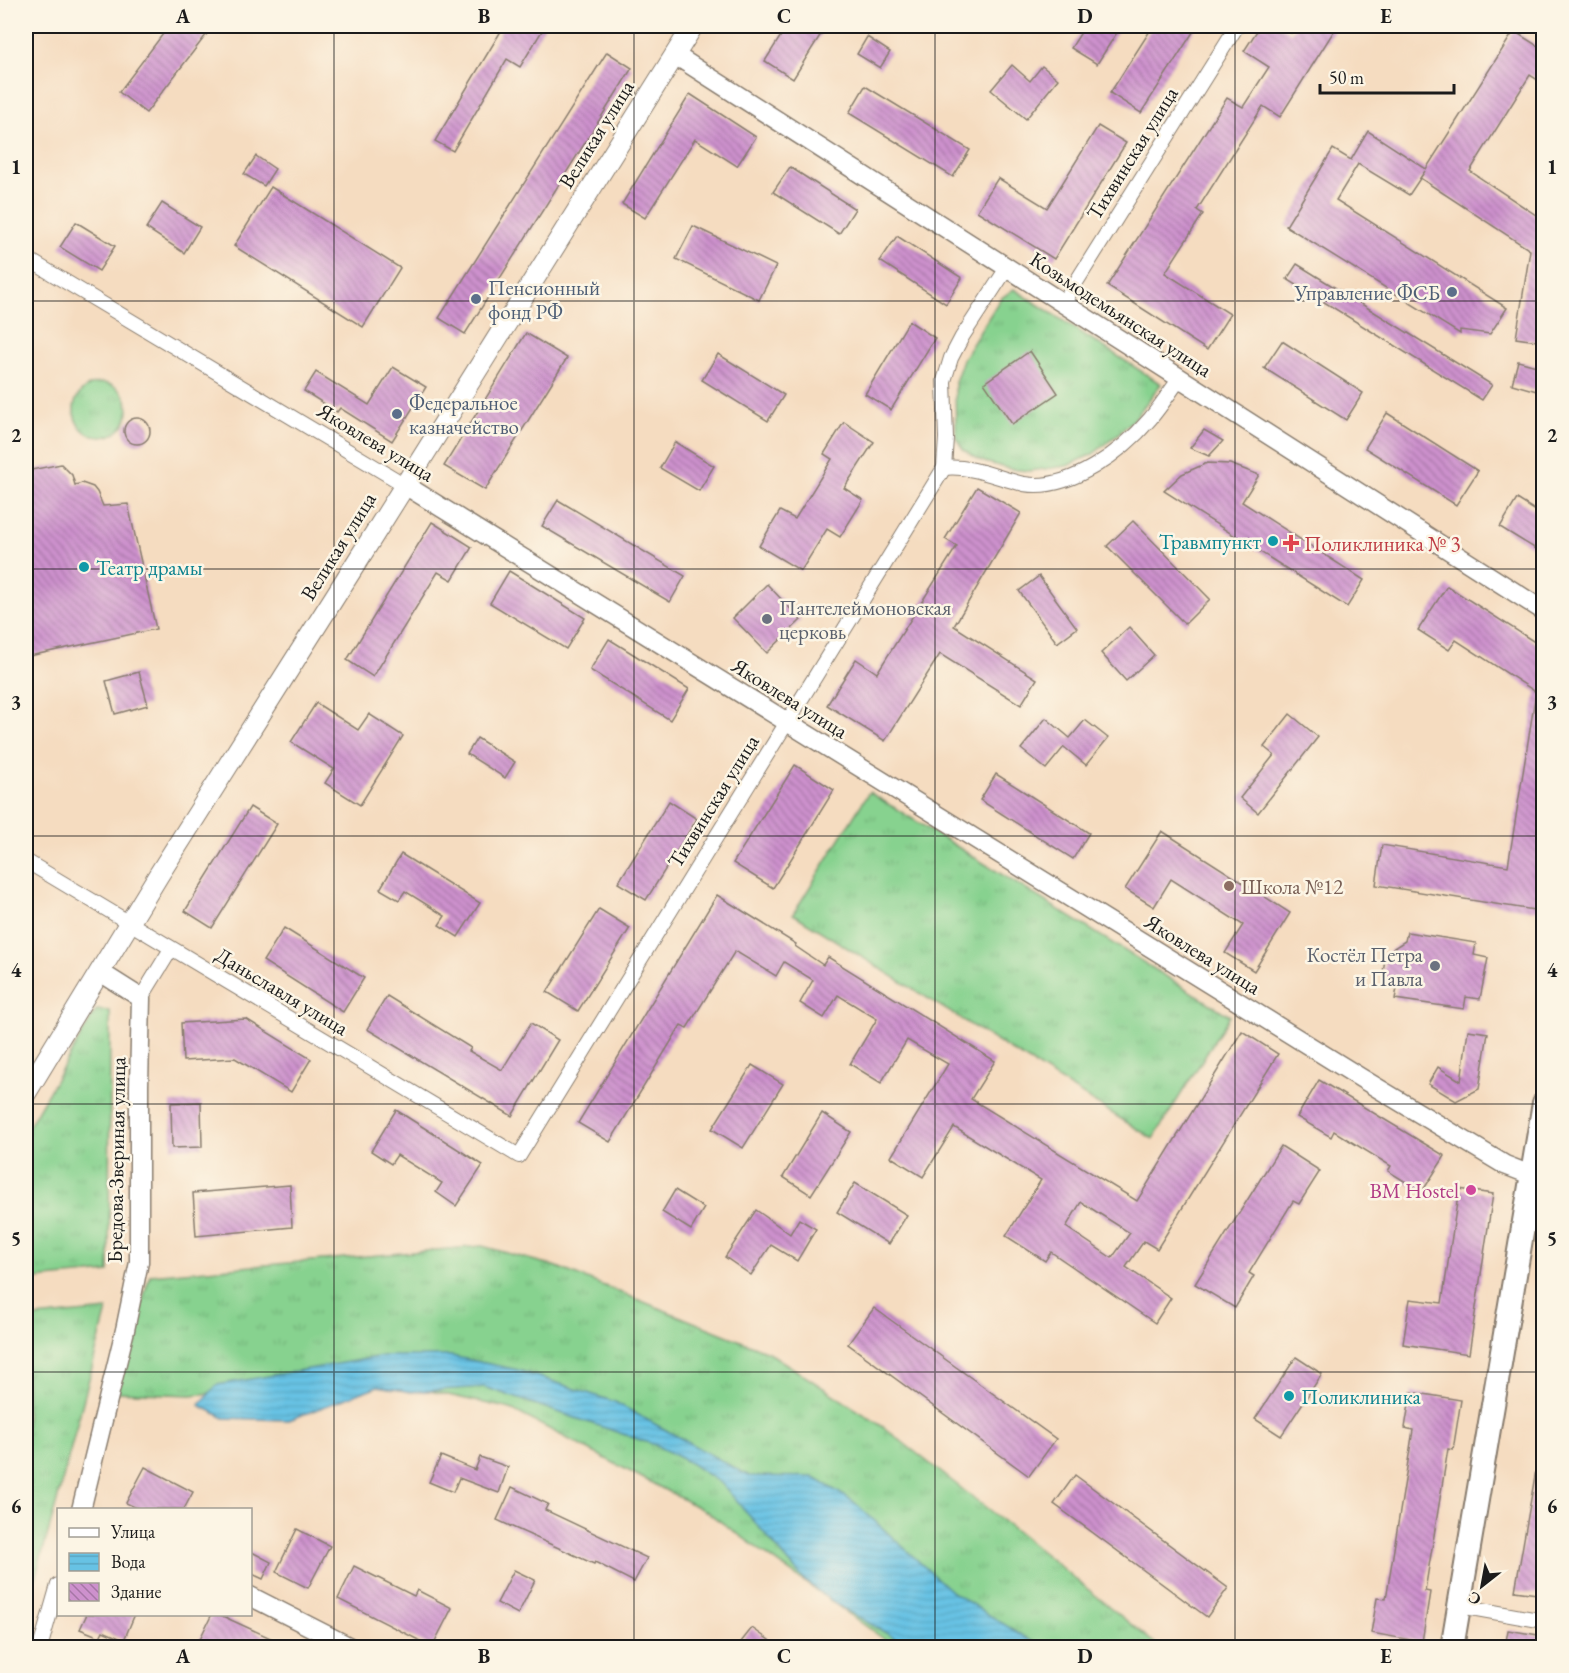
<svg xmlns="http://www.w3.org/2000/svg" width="1569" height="1673" viewBox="0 0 1569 1673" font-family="'EB Garamond',serif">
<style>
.grass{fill:url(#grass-tufts);stroke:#527756;stroke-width:1.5}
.water{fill:url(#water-rules);stroke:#426f80;stroke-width:1.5}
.building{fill:url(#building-back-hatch);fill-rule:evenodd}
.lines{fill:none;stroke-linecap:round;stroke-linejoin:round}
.minor-casing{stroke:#887c6e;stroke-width:16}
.tertiary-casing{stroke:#887c6e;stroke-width:21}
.secondary-casing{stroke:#887c6e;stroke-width:22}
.primary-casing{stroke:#887c6e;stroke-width:26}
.minor{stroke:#fff;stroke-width:14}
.tertiary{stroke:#fff;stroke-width:18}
.secondary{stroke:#fff;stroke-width:20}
.primary{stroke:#fff;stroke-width:22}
.grid{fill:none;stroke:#1c1c1c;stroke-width:1.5;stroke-opacity:0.55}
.service-dot{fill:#5c6f8a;stroke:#fcf5e5;stroke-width:2}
.culture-dot{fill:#0f9aa8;stroke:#fcf5e5;stroke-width:2}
.health-dot{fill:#e0444e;stroke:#fcf5e5;stroke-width:2}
.worship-dot{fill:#6b7280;stroke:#fcf5e5;stroke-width:2}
.education-dot{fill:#8d6e63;stroke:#fcf5e5;stroke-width:2}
.hotel-dot{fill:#d1479c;stroke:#fcf5e5;stroke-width:2}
.labels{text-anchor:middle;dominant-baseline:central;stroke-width:5;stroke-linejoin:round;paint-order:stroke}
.street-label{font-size:21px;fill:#1c1c1c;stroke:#fcf5e5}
.service-label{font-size:21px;fill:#4e5e75;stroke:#fcf5e5;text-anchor:start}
.culture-label{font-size:21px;fill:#0d838f;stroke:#fcf5e5;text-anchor:start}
.health-label{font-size:21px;fill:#be3a42;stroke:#fcf5e5;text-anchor:start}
.worship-label{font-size:21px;fill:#5b616d;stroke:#fcf5e5;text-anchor:start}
.education-label{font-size:21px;fill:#785e54;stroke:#fcf5e5;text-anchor:start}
.hotel-label{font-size:21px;fill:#b23c85;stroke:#fcf5e5;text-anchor:end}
.neatline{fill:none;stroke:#1c1c1c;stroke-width:2}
.grid-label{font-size:20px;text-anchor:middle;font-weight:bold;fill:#1c1c1c}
</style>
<defs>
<pattern id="grass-tufts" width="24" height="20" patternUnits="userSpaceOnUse" patternTransform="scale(1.5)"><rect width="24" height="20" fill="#87d28f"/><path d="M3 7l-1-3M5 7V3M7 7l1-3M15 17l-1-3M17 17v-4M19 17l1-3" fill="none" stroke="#74b47b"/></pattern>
<pattern id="water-rules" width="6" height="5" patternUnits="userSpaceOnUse" patternTransform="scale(1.5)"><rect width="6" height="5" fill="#67c2e4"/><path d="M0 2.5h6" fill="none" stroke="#59a6c3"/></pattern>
<pattern id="building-back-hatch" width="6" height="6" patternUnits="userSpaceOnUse" patternTransform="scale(1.5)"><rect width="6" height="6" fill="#cd91cd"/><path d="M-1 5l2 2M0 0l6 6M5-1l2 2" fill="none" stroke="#a676a6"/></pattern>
</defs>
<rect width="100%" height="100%" fill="#fcf5e5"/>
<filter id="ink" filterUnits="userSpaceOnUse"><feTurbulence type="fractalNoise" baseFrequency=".0167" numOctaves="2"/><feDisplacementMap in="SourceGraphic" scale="12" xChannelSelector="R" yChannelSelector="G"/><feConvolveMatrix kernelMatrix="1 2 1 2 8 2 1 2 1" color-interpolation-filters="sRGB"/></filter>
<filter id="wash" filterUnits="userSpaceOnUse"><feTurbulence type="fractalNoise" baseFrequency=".008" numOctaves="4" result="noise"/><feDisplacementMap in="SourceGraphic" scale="24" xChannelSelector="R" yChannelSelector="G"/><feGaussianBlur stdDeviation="1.35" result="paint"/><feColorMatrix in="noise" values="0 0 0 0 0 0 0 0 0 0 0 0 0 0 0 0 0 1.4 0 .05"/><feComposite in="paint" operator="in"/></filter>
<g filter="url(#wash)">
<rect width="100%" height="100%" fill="#f5dcc0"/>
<!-- grass -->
<g class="grass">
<path d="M1014 289 1161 384 1135 418 1116 436 1093 454 1067 466 1029 471 1010 469 981 461 963 449 956 438 955 382 963 359 1000 299Z"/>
<circle cx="101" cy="410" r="27"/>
<path d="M869 792 1230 1016 1153 1139 793 914Z"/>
<path d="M96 1010 110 1011 109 1272 26 1280V1131Z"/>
<path d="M482 1246 557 1267 768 1352 882 1426 1021 1535 1159 1647H895L707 1512 511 1409 372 1378 191 1395 115 1392 150 1275Z"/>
<path d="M107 1310 56 1505 26 1610V1318Z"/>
</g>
<!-- water -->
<path class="water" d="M383 1356H451L518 1370 615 1402 749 1476 813 1477 853 1501 952 1592 1041 1647H910L836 1604 805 1581 723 1485 690 1463 655 1445 484 1387 411 1392 378 1386 289 1420 224 1418 199 1405 217 1385Z"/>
<g id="blocks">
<!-- building -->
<g class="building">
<path d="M169 26H213L146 113 119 92Z"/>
<path d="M504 26H545L520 67 507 59 453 151 435 141Z"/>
<path d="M787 26H826L793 79 765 61Z"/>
<path d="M1085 26H1121L1097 64 1071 48Z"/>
<path d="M1153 26H1197L1141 113 1110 93Z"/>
<path d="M1260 26H1279L1291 33 1295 26H1337L1280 117 1263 106 1197 210 1203 214 1165 273 1230 314 1207 350 1107 286 1227 98 1243 107 1269 67 1244 51Z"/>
<path d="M1514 31 1544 50V84L1530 75 1470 171 1539 217H1544V342L1516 338 1530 250 1420 178 1425 171 1409 195 1358 164 1336 200 1507 308 1490 334 1460 330V334L1286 226 1333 149 1351 160 1368 131 1426 169Z"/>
<path d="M867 37 890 52 880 68 857 54Z"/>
<path d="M607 52 632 68 465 334 439 318Z"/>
<path d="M1012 65 1030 81 1042 66 1058 79 1026 119 991 90Z"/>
<path d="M865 86 970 150 953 177 849 113Z"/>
<path d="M690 94 756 137 737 166 695 139 645 218 622 204Z"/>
<path d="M1098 126 1126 143 1054 259 977 211 998 178 1047 208Z"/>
<path d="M256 156 275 169 264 186 244 174Z"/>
<path d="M790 167 855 209 839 234 773 192Z"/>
<path d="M271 187 400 268 363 327 234 246Z"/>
<path d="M162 203 200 227 184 253 146 228Z"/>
<path d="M76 222 115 246 99 271 60 247Z"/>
<path d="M693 226 776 266 759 300 676 259Z"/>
<path d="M897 236 962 278 946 304 880 261Z"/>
<path d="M1297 264 1492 385 1482 400 1287 279Z"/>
<path d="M909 321 935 338 891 410 865 394Z"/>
<path d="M526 333 567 358 485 490 444 466Z"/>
<path d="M1282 341 1363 393 1346 420 1264 368Z"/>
<path d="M1030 351 1058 393 1012 424 984 383Z"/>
<path d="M718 354 784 395 768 421 702 380Z"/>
<path d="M1518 361 1544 368V393L1512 384Z"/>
<path d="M393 367 426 387 392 441 340 408 337 412 304 391 316 372 369 405Z"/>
<path d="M1387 413 1478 471 1456 505 1365 448Z"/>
<circle cx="137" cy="431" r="13"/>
<path d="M844 422 874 442 844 488 863 500 840 537 827 529 801 571 759 546 780 511 795 519 832 459 824 454Z"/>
<path d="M1204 430 1223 441 1209 456 1190 448Z"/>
<path d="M675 442 714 466 699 491 660 468Z"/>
<path d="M1207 463 1230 464 1259 475 1242 502 1364 580 1347 607 1164 491 1182 474Z"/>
<path d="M61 464 72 475 75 485 82 483 93 487 97 492 103 506 128 504 156 629 29 656 26 642V471Z"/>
<path d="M977 487 1021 513 954 626 1037 679 1021 705 940 654 885 741 827 705 856 659 877 673 957 546 945 539Z"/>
<path d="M1517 499 1544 516V554L1500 527Z"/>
<path d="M558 500 685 576 670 602 542 526Z"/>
<path d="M1133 521 1210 599 1185 624 1107 546Z"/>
<path d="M432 522 472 547 452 580 438 572 373 677 347 660Z"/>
<path d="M509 571 585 618 566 649 490 603Z"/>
<path d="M1039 576 1077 628 1057 643 1019 591Z"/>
<path d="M767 584 801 620 767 653 733 618Z"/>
<path d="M1447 586 1544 648V888L1540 911 1376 885 1382 845 1508 866 1536 692 1456 640 1449 650 1418 630Z"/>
<path d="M1129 627 1154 655 1126 681 1101 653Z"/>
<path d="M609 639 689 689 670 720 590 670Z"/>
<path d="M139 672 148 705 115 714 106 681Z"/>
<path d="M316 703 358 730 369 714 403 736 360 805 325 783 334 769 291 742Z"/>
<path d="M1290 714 1318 737 1258 813 1240 798 1274 755 1264 747Z"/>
<path d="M1046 718 1070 738 1085 720 1108 738 1086 765 1064 747 1046 769 1021 749Z"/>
<path d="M477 738 515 762 505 778 467 754Z"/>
<path d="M795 765 834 790 773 888 733 863Z"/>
<path d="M996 774 1089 833 1073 859 980 800Z"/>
<path d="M669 801 697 819 646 900 618 883Z"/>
<path d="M250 807 277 824 212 928 185 911Z"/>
<path d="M1162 831 1290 913 1254 971 1225 953 1243 925 1171 879 1154 907 1125 889Z"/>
<path d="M401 854 480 903 458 937 439 925 445 916 405 891 399 900 380 889Z"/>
<path d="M717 895 796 944 795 946 823 965 828 957 995 1061 971 1099 1137 1201 1242 1031 1278 1054 1157 1249 1144 1241 1126 1267 1171 1298 1155 1323 1051 1252 1045 1261 1006 1236 1041 1180 954 1127 923 1177 891 1157 948 1064 907 1040 881 1083 850 1064 877 1019 838 995 824 1018 800 1003 813 980 784 962 776 976 735 951 687 1028 681 1025 610 1142 578 1123ZM1081 1202 1130 1233 1112 1258 1066 1227Z"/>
<path d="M599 909 630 928 578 1011 547 992Z"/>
<path d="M284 928 364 978 343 1012 263 961Z"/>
<path d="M1407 932 1476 943 1474 955 1488 958 1480 999 1466 997 1464 1009 1395 999 1398 983 1390 982 1383 972 1386 953 1405 941Z"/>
<path d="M387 996 471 1048 469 1051 502 1070 531 1023 558 1040 512 1116 367 1029Z"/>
<path d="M246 1019 311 1059 291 1092 235 1058 183 1061 181 1023Z"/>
<path d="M1468 1030 1488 1033 1479 1089 1456 1101 1428 1084 1438 1067 1461 1081Z"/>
<path d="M752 1065 783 1084 743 1148 712 1129Z"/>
<path d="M1319 1080 1445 1156 1422 1192 1388 1171 1391 1166 1334 1131 1331 1137 1297 1117Z"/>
<path d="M201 1102 202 1147 172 1148 171 1103Z"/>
<path d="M396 1110 483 1165 456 1206 436 1192 442 1183 397 1155 391 1164 371 1151Z"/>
<path d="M822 1113 851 1132 811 1195 783 1177Z"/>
<path d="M1281 1146 1320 1171 1299 1204 1293 1201 1249 1273 1254 1276 1235 1308 1195 1284Z"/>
<path d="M855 1183 907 1215 889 1244 837 1212Z"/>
<path d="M290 1185 292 1227 196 1236 193 1193Z"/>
<path d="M1459 1189 1493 1194 1469 1354 1403 1344 1410 1299 1442 1303Z"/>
<path d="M675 1190 704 1208 691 1230 662 1212Z"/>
<path d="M756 1210 790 1234 799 1219 816 1229 797 1261 771 1245 751 1275 725 1257Z"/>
<path d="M874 1308 1056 1439 1029 1476 848 1344Z"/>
<path d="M1296 1357 1322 1374 1281 1436 1255 1419Z"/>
<path d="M1411 1392 1461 1400 1453 1450 1448 1449 1425 1591 1430 1592 1422 1642 1371 1633 1377 1598 1386 1599 1413 1430 1405 1428Z"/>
<path d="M441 1456 475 1470 480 1457 508 1467 499 1493 459 1478 453 1492 429 1482Z"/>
<path d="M145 1467 193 1492 184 1509H139L126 1503Z"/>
<path d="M1536 1470H1544V1595L1515 1591Z"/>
<path d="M1075 1475 1228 1588 1207 1617 1054 1504Z"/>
<path d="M512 1487 548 1504 545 1510 647 1558 634 1582 595 1562 594 1564 497 1520Z"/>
<path d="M297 1529 330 1546 308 1588 276 1572Z"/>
<path d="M250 1551 271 1562 263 1579 250 1573Z"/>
<path d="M354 1566 414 1596 417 1590 452 1608 432 1647 338 1599Z"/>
<path d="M514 1570 535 1580 518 1614 497 1603Z"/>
<path d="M87 1614H135L124 1640 103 1631 100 1637 80 1629Z"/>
<path d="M212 1614H218L290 1647H196Z"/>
<path d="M752 1628 779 1647H737Z"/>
<path d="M1508 1630 1544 1636V1647H1505Z"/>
</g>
</g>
</g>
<g filter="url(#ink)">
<use href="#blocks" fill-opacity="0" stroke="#887c6e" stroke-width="1.5"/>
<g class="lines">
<!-- minor casing -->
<g class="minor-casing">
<g id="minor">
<path d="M26 258 405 485"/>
<path d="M1063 303 1237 26"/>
<path d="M944 468C972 465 997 478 1024 484 1069 492 1123 451 1150 419 1161 406 1170 392 1180 378"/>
<path d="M26 861 519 1156 944 468 946 438 944 381 951 358 962 337 1007 268"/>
<path d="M141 998 171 949"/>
<path d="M1460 1606 1544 1621"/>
<path d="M40 1648 58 1585"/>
</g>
</g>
<!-- tertiary casing -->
<g class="tertiary-casing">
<g id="tertiary">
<path d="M675 55 1544 611"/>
<path d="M405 485 1361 1078 1505 1165 1531 1175 1544 1177"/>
<path d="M81 1510 125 1330 139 1262V1086L141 998 100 972"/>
<path d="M250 1596 352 1648"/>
</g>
</g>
<!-- secondary casing -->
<g class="secondary-casing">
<path id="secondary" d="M26 1093 158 876 353 568 693 26"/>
</g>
<!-- primary casing -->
<g class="primary-casing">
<path id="primary" d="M1452 1648 1544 1103"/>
</g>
<!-- minor -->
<use href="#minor" class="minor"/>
<!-- tertiary -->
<use href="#tertiary" class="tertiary"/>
<!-- secondary -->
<use href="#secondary" class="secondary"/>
<!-- primary -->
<use href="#primary" class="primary"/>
</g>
</g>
<!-- grid -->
<path class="grid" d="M334 26V1648M634 26V1648M935 26V1648M1235 26V1648M26 301H1544M26 569H1544M26 836H1544M26 1104H1544M26 1372H1544"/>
<!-- markers -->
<g class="service-dot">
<circle cx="1452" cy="292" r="6"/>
<circle cx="476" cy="299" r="6"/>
<circle cx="397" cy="414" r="6"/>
</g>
<g class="culture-dot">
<circle cx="1273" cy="541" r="6"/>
<circle cx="84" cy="567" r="6"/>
<circle cx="1289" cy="1396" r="6"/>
</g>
<path class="health-dot" d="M1288 534h6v6h6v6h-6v6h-6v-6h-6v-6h6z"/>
<g class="worship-dot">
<circle cx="767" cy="619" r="6"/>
<circle cx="1435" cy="966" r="6"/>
</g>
<circle class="education-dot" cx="1229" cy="886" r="6"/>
<circle class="hotel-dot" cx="1471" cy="1190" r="6"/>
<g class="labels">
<!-- street labels -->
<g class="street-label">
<text transform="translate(596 134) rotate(-58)">Великая улица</text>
<text transform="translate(1132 153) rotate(-58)">Тихвинская улица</text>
<text transform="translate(1121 314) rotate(33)">Козьмодемьянская улица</text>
<text transform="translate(376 442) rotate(31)">Яковлева улица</text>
<text transform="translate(338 546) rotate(-58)">Великая улица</text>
<text transform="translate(790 698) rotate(32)">Яковлева улица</text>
<text transform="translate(713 801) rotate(-58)">Тихвинская улица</text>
<text transform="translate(1203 954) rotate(32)">Яковлева улица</text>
<text transform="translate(282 991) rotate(31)">Даньславля улица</text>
<text transform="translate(116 1160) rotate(-89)">Бредова-Звериная улица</text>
</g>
<!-- service labels -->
<g class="service-label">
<text x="488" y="287">Пенсионный<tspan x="488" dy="24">фонд РФ</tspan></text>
<text x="1440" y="292" text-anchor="end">Управление ФСБ</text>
<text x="409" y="402">Федеральное<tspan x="409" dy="24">казначейство</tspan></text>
</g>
<!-- culture labels -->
<g class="culture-label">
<text x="1261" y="541" text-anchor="end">Травмпункт</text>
<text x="96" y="567">Театр драмы</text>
<text x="1301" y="1396">Поликлиника</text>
</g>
<!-- health labels -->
<g class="health-label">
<text x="1304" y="543">Поликлиника № 3</text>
</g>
<!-- worship labels -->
<g class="worship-label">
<text x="779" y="607">Пантелеймоновская<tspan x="779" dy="24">церковь</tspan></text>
<text x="1423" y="954" text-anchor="end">Костёл Петра<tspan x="1423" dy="24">и Павла</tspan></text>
</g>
<!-- education labels -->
<g class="education-label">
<text x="1241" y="886">Школа №12</text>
</g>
<!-- hotel labels -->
<g class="hotel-label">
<text x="1459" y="1190">BM Hostel</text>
</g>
</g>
<!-- margin -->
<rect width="1569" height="1673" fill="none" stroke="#fcf5e5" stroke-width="66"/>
<!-- legend -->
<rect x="57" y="1508" width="195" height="108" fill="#fcf5e5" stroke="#a29e95" stroke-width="1.5"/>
<rect x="69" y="1528" width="30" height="9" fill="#ffffff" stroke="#a29e95" stroke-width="1.5"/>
<text x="111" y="1538" font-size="18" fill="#1c1c1c">Улица</text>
<rect x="69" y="1553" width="30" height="18" fill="url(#water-rules)" stroke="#a29e95" stroke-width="1.5"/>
<text x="111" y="1568" font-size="18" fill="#1c1c1c">Вода</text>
<rect x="69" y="1583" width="30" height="18" fill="url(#building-back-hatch)" stroke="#a29e95" stroke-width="1.5"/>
<text x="111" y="1598" font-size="18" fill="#1c1c1c">Здание</text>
<!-- north arrow -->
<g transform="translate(1482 1586) rotate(211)" stroke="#fcf5e5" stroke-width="4.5" paint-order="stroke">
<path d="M0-4.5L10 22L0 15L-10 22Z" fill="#1c1c1c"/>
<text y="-9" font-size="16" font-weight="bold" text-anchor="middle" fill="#1c1c1c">С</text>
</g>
<!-- scale -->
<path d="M1320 84v9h134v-9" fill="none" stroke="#1c1c1c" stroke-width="3"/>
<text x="1329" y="84" font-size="18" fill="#1c1c1c" stroke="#fcf5e5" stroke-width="4.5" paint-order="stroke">50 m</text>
<rect x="33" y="33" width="1503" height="1607" class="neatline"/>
<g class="grid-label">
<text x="183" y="23">A</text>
<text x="484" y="23">B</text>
<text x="784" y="23">C</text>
<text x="1085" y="23">D</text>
<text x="1386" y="23">E</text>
<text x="16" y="174">1</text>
<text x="1552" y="174">1</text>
<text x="16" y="442">2</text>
<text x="1552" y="442">2</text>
<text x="16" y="709">3</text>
<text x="1552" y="709">3</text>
<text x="16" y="977">4</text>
<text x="1552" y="977">4</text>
<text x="16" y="1245">5</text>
<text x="1552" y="1245">5</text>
<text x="16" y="1513">6</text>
<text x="1552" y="1513">6</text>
<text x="183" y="1663">A</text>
<text x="484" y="1663">B</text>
<text x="784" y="1663">C</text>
<text x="1085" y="1663">D</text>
<text x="1386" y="1663">E</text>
</g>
</svg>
